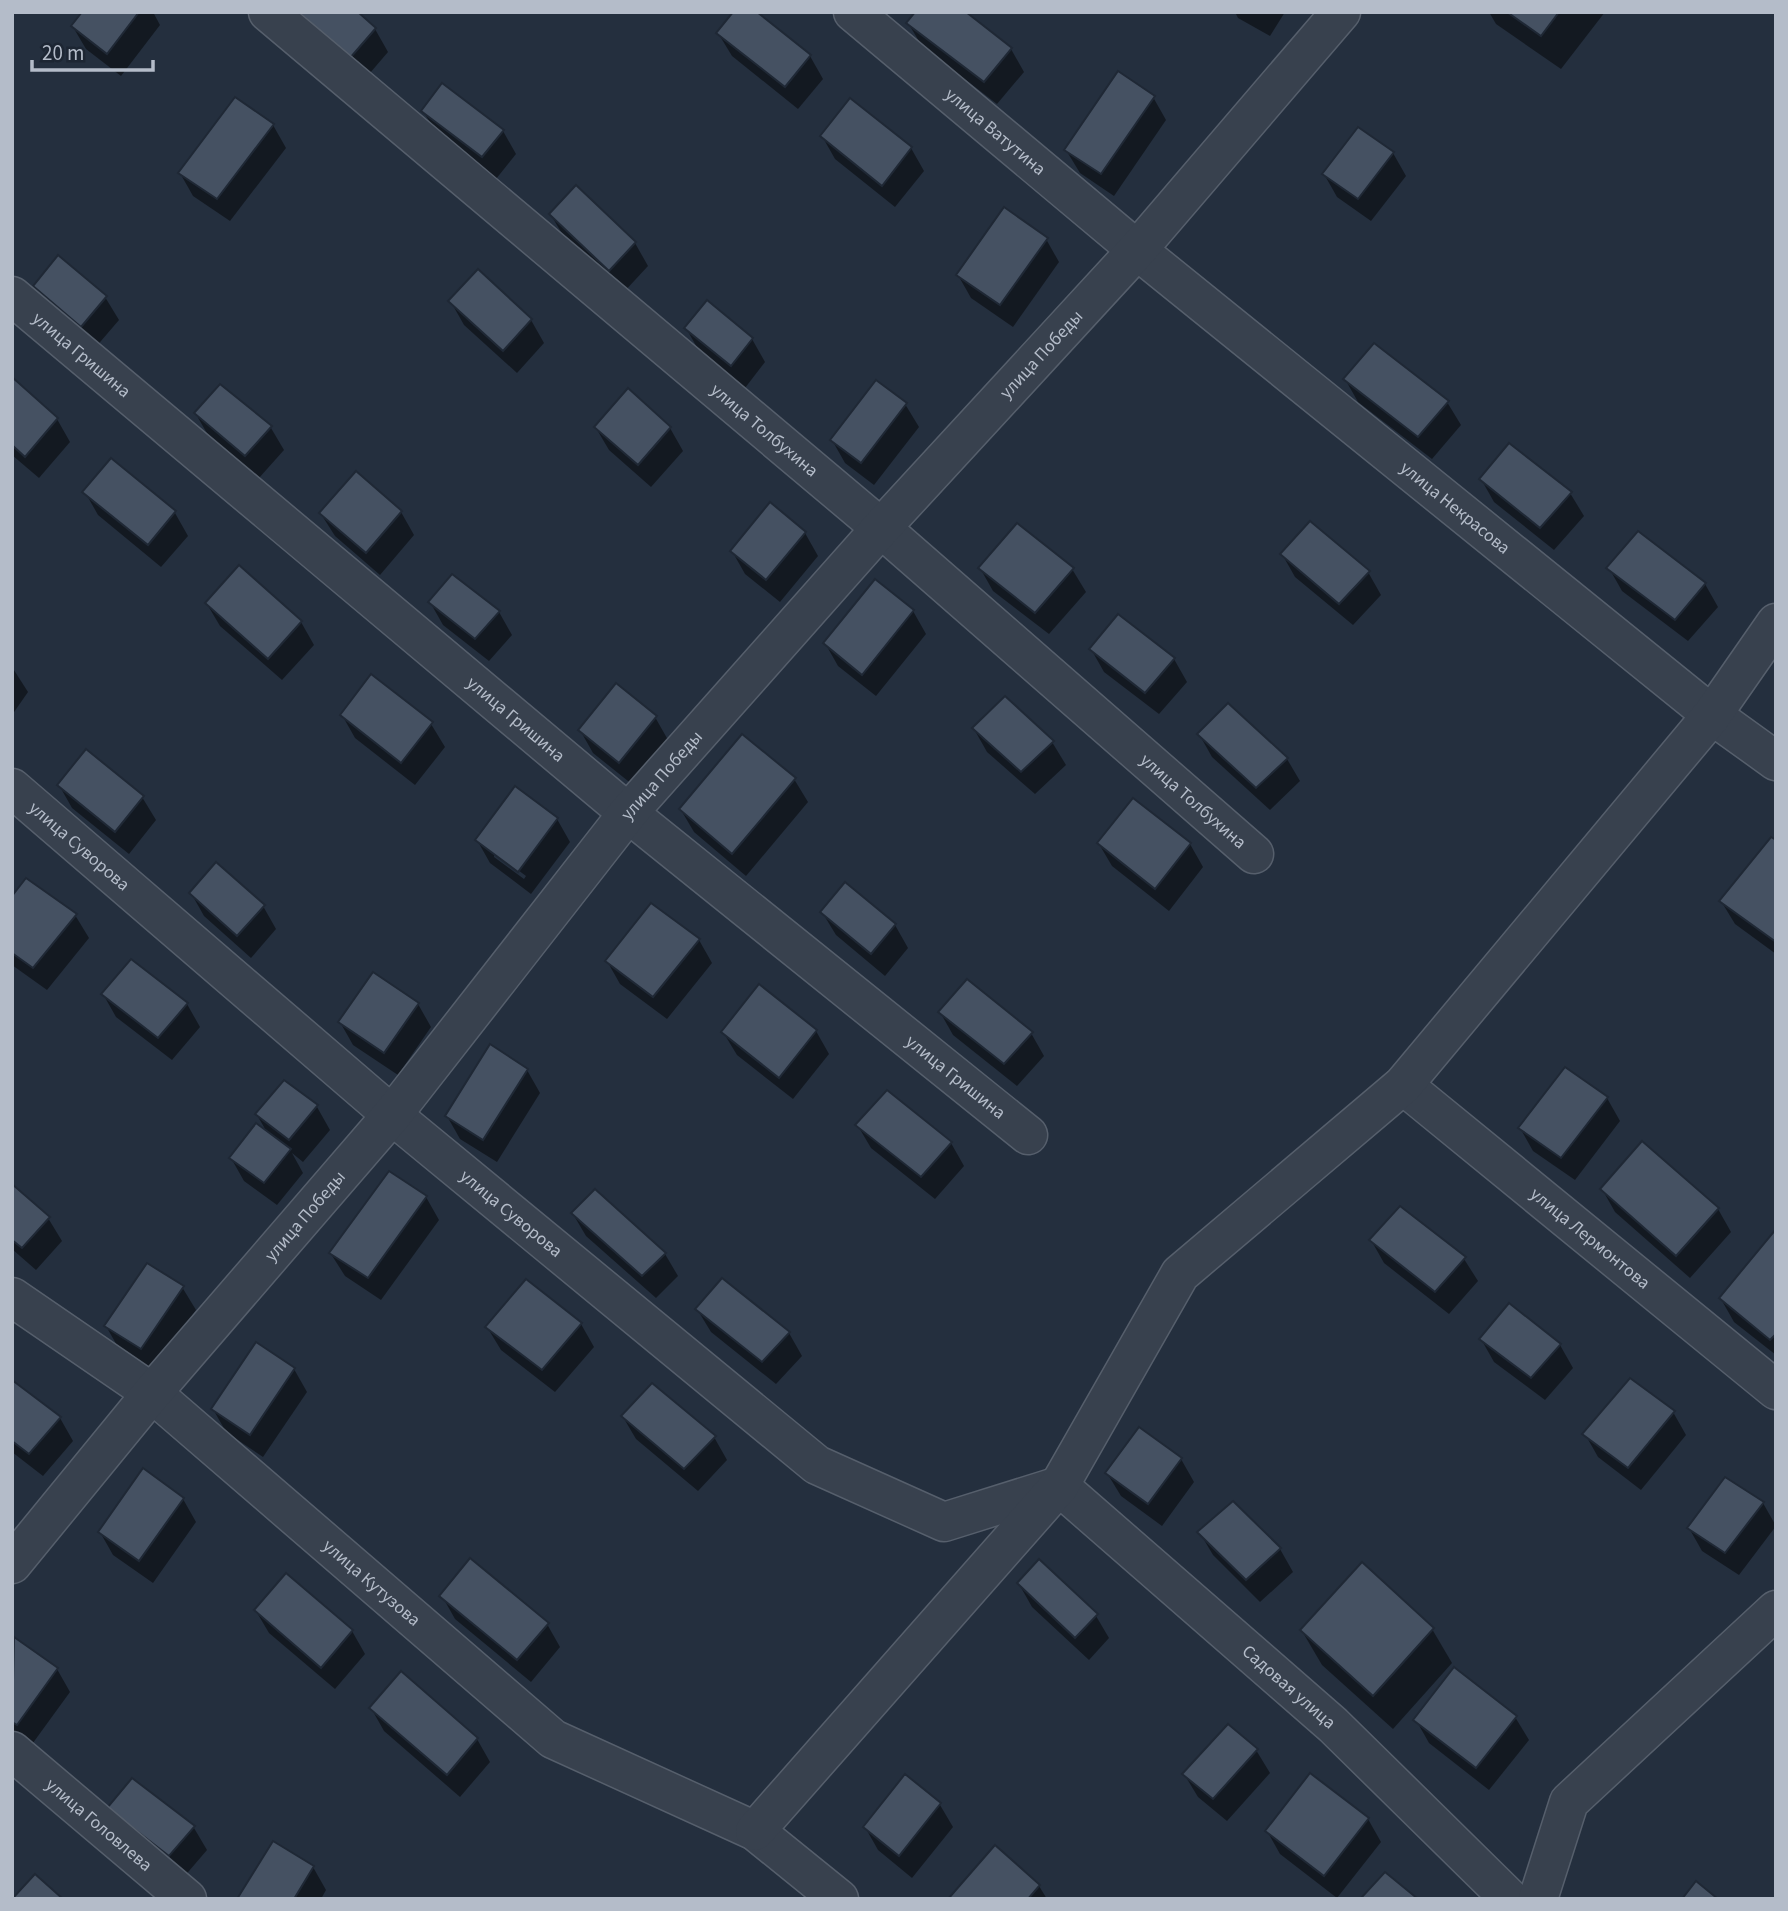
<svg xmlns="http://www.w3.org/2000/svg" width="1788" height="1911" viewBox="0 0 1788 1911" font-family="'Source Sans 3',sans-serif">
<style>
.shadow{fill:#0007;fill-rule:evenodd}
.building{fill:#455162;stroke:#1f2835;stroke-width:2}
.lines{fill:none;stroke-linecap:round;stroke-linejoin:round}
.minor-casing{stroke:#565f6c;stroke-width:41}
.minor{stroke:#38414e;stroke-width:38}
.labels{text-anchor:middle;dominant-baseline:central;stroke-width:7;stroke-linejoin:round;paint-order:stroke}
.street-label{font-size:18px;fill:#b4bcc9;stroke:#1d2633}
</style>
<rect width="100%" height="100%" fill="#242f3e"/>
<!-- shadow -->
<g class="shadow">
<path d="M84 12H153L160 25 121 76 86 49 73 27Z"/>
<path d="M298 12H355L375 29 388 52 364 80Z"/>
<path d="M963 12 1011 49 1024 72 997 104 922 46 908 23Z"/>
<path d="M1235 12H1285L1270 36 1238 18Z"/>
<path d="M1489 12H1605L1561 69 1496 24Z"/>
<path d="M718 33 810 56 823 79 798 109 732 56Z"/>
<path d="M1153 97 1166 120 1114 196 1080 173 1066 150Z"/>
<path d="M423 111 503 131 516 154 496 179 437 134Z"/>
<path d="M273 125 286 148 230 221 193 196 180 173Z"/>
<path d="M1359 129 1393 153 1406 176 1371 221 1337 197 1324 174Z"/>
<path d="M822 136 911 148 924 171 895 207 835 159Z"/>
<path d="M576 188 635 243 648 266 623 293 564 237 551 215Z"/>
<path d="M1046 239 1059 262 1013 327 971 298 958 275Z"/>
<path d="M478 272 531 320 544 343 517 373 464 325 451 302Z"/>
<path d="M35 287 105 297 119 320 95 348 48 310Z"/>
<path d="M707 303 752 339 765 362 745 388 699 351 686 328Z"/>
<path d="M1345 379 1447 402 1461 425 1432 459 1358 402Z"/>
<path d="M12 380 57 419 70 442 39 478 12 455Z"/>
<path d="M220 387 271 428 284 450 259 478 209 437 196 414Z"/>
<path d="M905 404 919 427 874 485 845 463 832 440Z"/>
<path d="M596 428H670L683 451 651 487 609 450Z"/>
<path d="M1481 479 1570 493 1584 516 1554 550 1494 502Z"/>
<path d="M85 492 175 513 188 536 161 567 98 515Z"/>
<path d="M401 512 414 535 380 575 335 536 321 514Z"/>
<path d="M805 533 818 556 780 602 745 574 732 551Z"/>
<path d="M1282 554 1368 572 1381 595 1353 625 1295 577Z"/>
<path d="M980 568 1072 569 1086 592 1049 634 993 591Z"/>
<path d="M1609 568 1705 584 1718 607 1688 641 1622 591Z"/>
<path d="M430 602 499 612 512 635 489 661 443 625Z"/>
<path d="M207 604 301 622 314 645 282 680 220 626Z"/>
<path d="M913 611 926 634 876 696 838 666 825 643Z"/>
<path d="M1091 649 1174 659 1187 682 1159 714 1104 672Z"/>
<path d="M12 667 28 692 12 715Z"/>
<path d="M342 715 431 724 445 747 415 785 355 738Z"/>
<path d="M655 717 668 740 633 785 593 753 580 730Z"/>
<path d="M974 729 1052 742 1066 765 1035 794 987 752Z"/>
<path d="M1199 734 1287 759 1300 781 1270 810 1212 757Z"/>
<path d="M794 779 808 802 746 876 694 832 681 810Z"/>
<path d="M59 785 142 797 156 820 129 854 72 808Z"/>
<path d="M1133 800 1190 844 1203 867 1169 911 1112 866 1099 844Z"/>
<path d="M557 819 570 842 531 894 490 863 477 840ZM494 852 526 876 524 879 494 857Z"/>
<path d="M1776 842V954L1735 924 1721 901Z"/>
<path d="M845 885 895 925 908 948 885 976 836 935 822 912Z"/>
<path d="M191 893 263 906 276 929 251 958 204 916Z"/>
<path d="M12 898 75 915 89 938 47 990 12 965Z"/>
<path d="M699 940 712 963 667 1019 620 984 607 961Z"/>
<path d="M131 961 187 1004 200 1027 172 1060 116 1017 103 994Z"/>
<path d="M418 1004 431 1027 398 1075 353 1045 340 1022Z"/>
<path d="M940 1012 1031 1033 1044 1056 1017 1086 953 1035Z"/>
<path d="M816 1031 829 1054 793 1099 737 1055 723 1032Z"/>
<path d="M527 1070 540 1093 497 1162 460 1139 447 1116Z"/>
<path d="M284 1082 317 1107 330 1130 303 1162 292 1153 303 1173 277 1205 244 1181 231 1158 268 1134 257 1115Z"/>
<path d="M887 1093 951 1143 964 1166 935 1199 871 1148 858 1126Z"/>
<path d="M1607 1098 1620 1121 1575 1180 1533 1151 1520 1128Z"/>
<path d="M12 1186 48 1218 62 1241 36 1270 12 1249Z"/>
<path d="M1602 1189 1718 1209 1731 1232 1690 1278 1615 1212Z"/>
<path d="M426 1197 439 1220 381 1300 345 1276 331 1254Z"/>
<path d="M573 1214 665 1254 678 1276 656 1298 586 1236Z"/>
<path d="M1776 1232V1355L1734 1322 1721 1299Z"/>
<path d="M1371 1240 1464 1259 1478 1281 1449 1314 1384 1263Z"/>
<path d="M527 1282 581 1324 594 1347 555 1392 501 1350 487 1327Z"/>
<path d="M182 1287 196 1310 154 1370 119 1349 106 1326Z"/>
<path d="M697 1309 789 1333 802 1356 776 1384 711 1332Z"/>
<path d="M1481 1339 1560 1345 1573 1368 1545 1400 1494 1362Z"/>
<path d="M294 1369 307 1392 263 1457 226 1432 213 1409Z"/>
<path d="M12 1382 60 1418 73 1441 43 1476 12 1452Z"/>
<path d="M1673 1412 1686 1435 1641 1490 1598 1457 1585 1434Z"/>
<path d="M623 1417 714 1437 727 1460 698 1491 636 1439Z"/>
<path d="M1181 1459 1194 1482 1162 1526 1121 1496 1107 1473Z"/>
<path d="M183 1499 196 1522 153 1583 113 1555 100 1532Z"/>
<path d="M1233 1503 1280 1549 1293 1572 1260 1602 1213 1555 1200 1533Z"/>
<path d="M1763 1503 1776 1526 1739 1575 1702 1551 1689 1528Z"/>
<path d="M286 1576 352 1631 365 1654 335 1689 269 1633 256 1611Z"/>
<path d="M1019 1584 1096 1616 1109 1638 1089 1660 1032 1607Z"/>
<path d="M442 1596 547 1624 560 1647 531 1682 455 1619Z"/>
<path d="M1432 1629 1452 1663 1393 1729 1322 1665 1302 1631Z"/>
<path d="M15 1639 57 1669 70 1692 30 1747 12 1734V1643Z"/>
<path d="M371 1708 477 1739 490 1762 460 1797 384 1731Z"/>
<path d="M1515 1717 1529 1740 1489 1790 1429 1743 1416 1720Z"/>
<path d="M1256 1750 1270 1773 1227 1821 1198 1797 1184 1774Z"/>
<path d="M940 1805 953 1827 912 1878 878 1850 865 1827Z"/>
<path d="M109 1808 194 1828 207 1850 183 1878Z"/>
<path d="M1368 1819 1381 1842 1337 1898 1280 1854 1267 1831Z"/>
<path d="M313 1867 326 1890 321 1899H239Z"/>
<path d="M1039 1886 1047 1899H950Z"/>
</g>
<!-- building -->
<g class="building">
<path d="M82 12H139L107 54 71 26Z"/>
<path d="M298 12H358L376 28 350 58Z"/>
<path d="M733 12H757L811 55 785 87 716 33Z"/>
<path d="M915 12H966L1012 48 984 82 906 23Z"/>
<path d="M1507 12H1559L1541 36Z"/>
<path d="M1118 71 1155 96 1101 174 1064 150Z"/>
<path d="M442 83 504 130 482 157 421 111Z"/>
<path d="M235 97 274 124 217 199 178 173Z"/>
<path d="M850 98 912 147 882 186 820 136Z"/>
<path d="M1358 127 1394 152 1358 199 1322 174Z"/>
<path d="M576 185 636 242 609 271 549 214Z"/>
<path d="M1004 207 1048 238 1000 305 956 275Z"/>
<path d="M58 255 107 296 81 327 33 286Z"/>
<path d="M478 269 532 319 503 351 448 301Z"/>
<path d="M707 300 753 338 731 366 684 328Z"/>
<path d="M1374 343 1449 401 1418 437 1343 379Z"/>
<path d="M12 377 58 418 25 457 12 445Z"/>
<path d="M876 380 907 403 861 463 830 440Z"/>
<path d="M220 384 272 426 245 456 194 413Z"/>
<path d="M628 388 671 427 638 465 594 427Z"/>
<path d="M1509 443 1572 492 1540 528 1479 479Z"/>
<path d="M111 458 176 511 148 545 82 492Z"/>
<path d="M356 471 402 511 366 553 319 513Z"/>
<path d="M770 502 806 532 766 580 730 551Z"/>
<path d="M1310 521 1370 571 1339 604 1280 554Z"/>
<path d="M1017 523 1074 568 1035 613 978 568Z"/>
<path d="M1638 531 1706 583 1675 620 1606 568Z"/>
<path d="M239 565 302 621 268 659 205 603Z"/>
<path d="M452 574 500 611 475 639 428 602Z"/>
<path d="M875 579 914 610 862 675 823 643Z"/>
<path d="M1118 614 1175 658 1145 693 1089 649Z"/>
<path d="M371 674 433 722 401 763 340 715Z"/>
<path d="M616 683 657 716 619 763 578 730Z"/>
<path d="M1005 696 1054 741 1021 772 972 728Z"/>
<path d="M1228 703 1288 758 1256 788 1197 734Z"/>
<path d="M742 734 796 778 732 854 679 809Z"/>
<path d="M86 749 144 796 115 832 57 785Z"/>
<path d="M515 786 558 818 518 872 475 840Z"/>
<path d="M1133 798 1191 843 1155 889 1097 843Z"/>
<path d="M1771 837 1776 840V942L1719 901Z"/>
<path d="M216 862 265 905 237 936 189 893Z"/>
<path d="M26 878 77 914 33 968 12 953V896Z"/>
<path d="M845 882 896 924 871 954 820 912Z"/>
<path d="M651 903 700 939 653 997 605 961Z"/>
<path d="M131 959 188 1003 158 1038 101 994Z"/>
<path d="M373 972 419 1003 384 1053 338 1022Z"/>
<path d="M967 979 1033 1032 1004 1064 938 1012Z"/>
<path d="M759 984 817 1030 779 1078 721 1032Z"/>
<path d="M490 1044 528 1069 483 1140 445 1116Z"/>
<path d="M1565 1067 1608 1097 1561 1158 1518 1128Z"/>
<path d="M284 1080 318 1105 289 1140 255 1114Z"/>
<path d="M887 1090 952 1142 921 1177 855 1125Z"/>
<path d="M256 1123 291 1149 264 1183 229 1158Z"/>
<path d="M1642 1141 1719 1208 1676 1256 1600 1189Z"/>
<path d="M389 1171 427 1196 368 1278 329 1253Z"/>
<path d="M12 1184 50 1217 22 1248 12 1240Z"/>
<path d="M595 1189 666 1253 642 1276 571 1213Z"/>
<path d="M1400 1206 1466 1257 1435 1292 1369 1240Z"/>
<path d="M1776 1229V1334L1770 1340 1719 1298Z"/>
<path d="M147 1263 184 1286 141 1349 104 1326Z"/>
<path d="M722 1278 790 1332 762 1362 695 1309Z"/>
<path d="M526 1279 582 1323 542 1370 485 1327Z"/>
<path d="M1509 1303 1561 1344 1531 1378 1479 1339Z"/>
<path d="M256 1342 295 1368 250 1435 211 1409Z"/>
<path d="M1630 1378 1675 1411 1628 1468 1582 1434Z"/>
<path d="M12 1380 61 1417 29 1454 12 1441Z"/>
<path d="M652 1383 716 1436 684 1469 621 1416Z"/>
<path d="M1139 1427 1182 1458 1148 1504 1105 1473Z"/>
<path d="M143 1468 184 1498 139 1561 98 1532Z"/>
<path d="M1725 1477 1764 1502 1725 1553 1687 1528Z"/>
<path d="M1233 1501 1281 1548 1246 1580 1197 1532Z"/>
<path d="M470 1558 549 1623 517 1660 439 1596Z"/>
<path d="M1039 1559 1098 1614 1075 1638 1017 1583Z"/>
<path d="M1362 1562 1434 1628 1373 1696 1300 1630Z"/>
<path d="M286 1573 353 1630 321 1668 254 1610Z"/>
<path d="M14 1637 58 1668 17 1725 12 1722Z"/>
<path d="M1454 1667 1517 1716 1476 1768 1413 1720Z"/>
<path d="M401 1671 478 1738 447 1775 369 1708Z"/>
<path d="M1228 1724 1258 1749 1213 1799 1182 1774Z"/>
<path d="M1310 1773 1369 1818 1324 1876 1265 1831Z"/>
<path d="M905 1774 941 1803 899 1856 863 1827Z"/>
<path d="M132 1778 195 1826 169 1856 107 1808Z"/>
<path d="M273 1841 314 1866 294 1899H237Z"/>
<path d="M995 1845 1040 1885 1028 1899H948Z"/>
<path d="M1385 1872 1418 1899 1361 1898Z"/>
<path d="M35 1874 63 1899H12Z"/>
<path d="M1696 1881 1718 1899H1682Z"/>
</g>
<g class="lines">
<!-- minor casing -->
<g class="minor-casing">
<g id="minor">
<path id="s1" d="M268 12 881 528 1254 854"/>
<path id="s2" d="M853 12 1137 250 1712 715 1776 761"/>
<path id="s3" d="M12 296 628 813 1028 1135"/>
<path id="s4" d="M12 788 392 1115 817 1465 944 1522 1059 1486 1333 1725 1510 1899"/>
<path id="s5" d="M1403 1085 1776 1390"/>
<path id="s6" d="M12 1297 152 1393 553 1739 755 1831 839 1899"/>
<path id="s7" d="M12 1564 152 1393 392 1115 628 813 881 528 1137 250 1341 12"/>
<path id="s8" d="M12 1751 187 1899"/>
<path d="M755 1831 1059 1486 1180 1274 1403 1085 1712 715 1776 623"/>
<path d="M1538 1899 1569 1802 1776 1610"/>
</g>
</g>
<!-- minor -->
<use href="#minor" class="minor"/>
</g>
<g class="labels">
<!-- street labels -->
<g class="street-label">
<text stroke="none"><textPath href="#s2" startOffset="186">улица Ватутина</textPath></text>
<text stroke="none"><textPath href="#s7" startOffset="1589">улица Победы</textPath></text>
<text stroke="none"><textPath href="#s3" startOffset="91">улица Гришина</textPath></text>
<text stroke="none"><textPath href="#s1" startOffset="649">улица Толбухина</textPath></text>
<text stroke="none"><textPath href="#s2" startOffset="780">улица Некрасова</textPath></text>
<text stroke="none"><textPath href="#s3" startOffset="658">улица Гришина</textPath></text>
<text stroke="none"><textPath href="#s7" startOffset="1022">улица Победы</textPath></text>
<text stroke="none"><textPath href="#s1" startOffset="1216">улица Толбухина</textPath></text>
<text stroke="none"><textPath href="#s4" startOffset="89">улица Суворова</textPath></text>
<text stroke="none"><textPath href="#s3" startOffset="1225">улица Гришина</textPath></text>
<text stroke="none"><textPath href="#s4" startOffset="656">улица Суворова</textPath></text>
<text stroke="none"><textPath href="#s7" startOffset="455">улица Победы</textPath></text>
<text stroke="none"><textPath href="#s5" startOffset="242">улица Лермонтова</textPath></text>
<text stroke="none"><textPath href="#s6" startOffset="460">улица Кутузова</textPath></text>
<text stroke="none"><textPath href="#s4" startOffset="1617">Садовая улица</textPath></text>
<text stroke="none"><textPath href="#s8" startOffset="114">улица Головлева</textPath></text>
</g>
</g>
<!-- border -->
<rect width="1788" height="1911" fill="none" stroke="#b4bcc9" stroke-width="28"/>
<!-- scale -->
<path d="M32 60v10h121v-10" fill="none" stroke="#b4bcc9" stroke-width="3.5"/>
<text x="42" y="60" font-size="21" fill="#b4bcc9" stroke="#1d2633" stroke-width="5" paint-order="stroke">20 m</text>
</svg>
